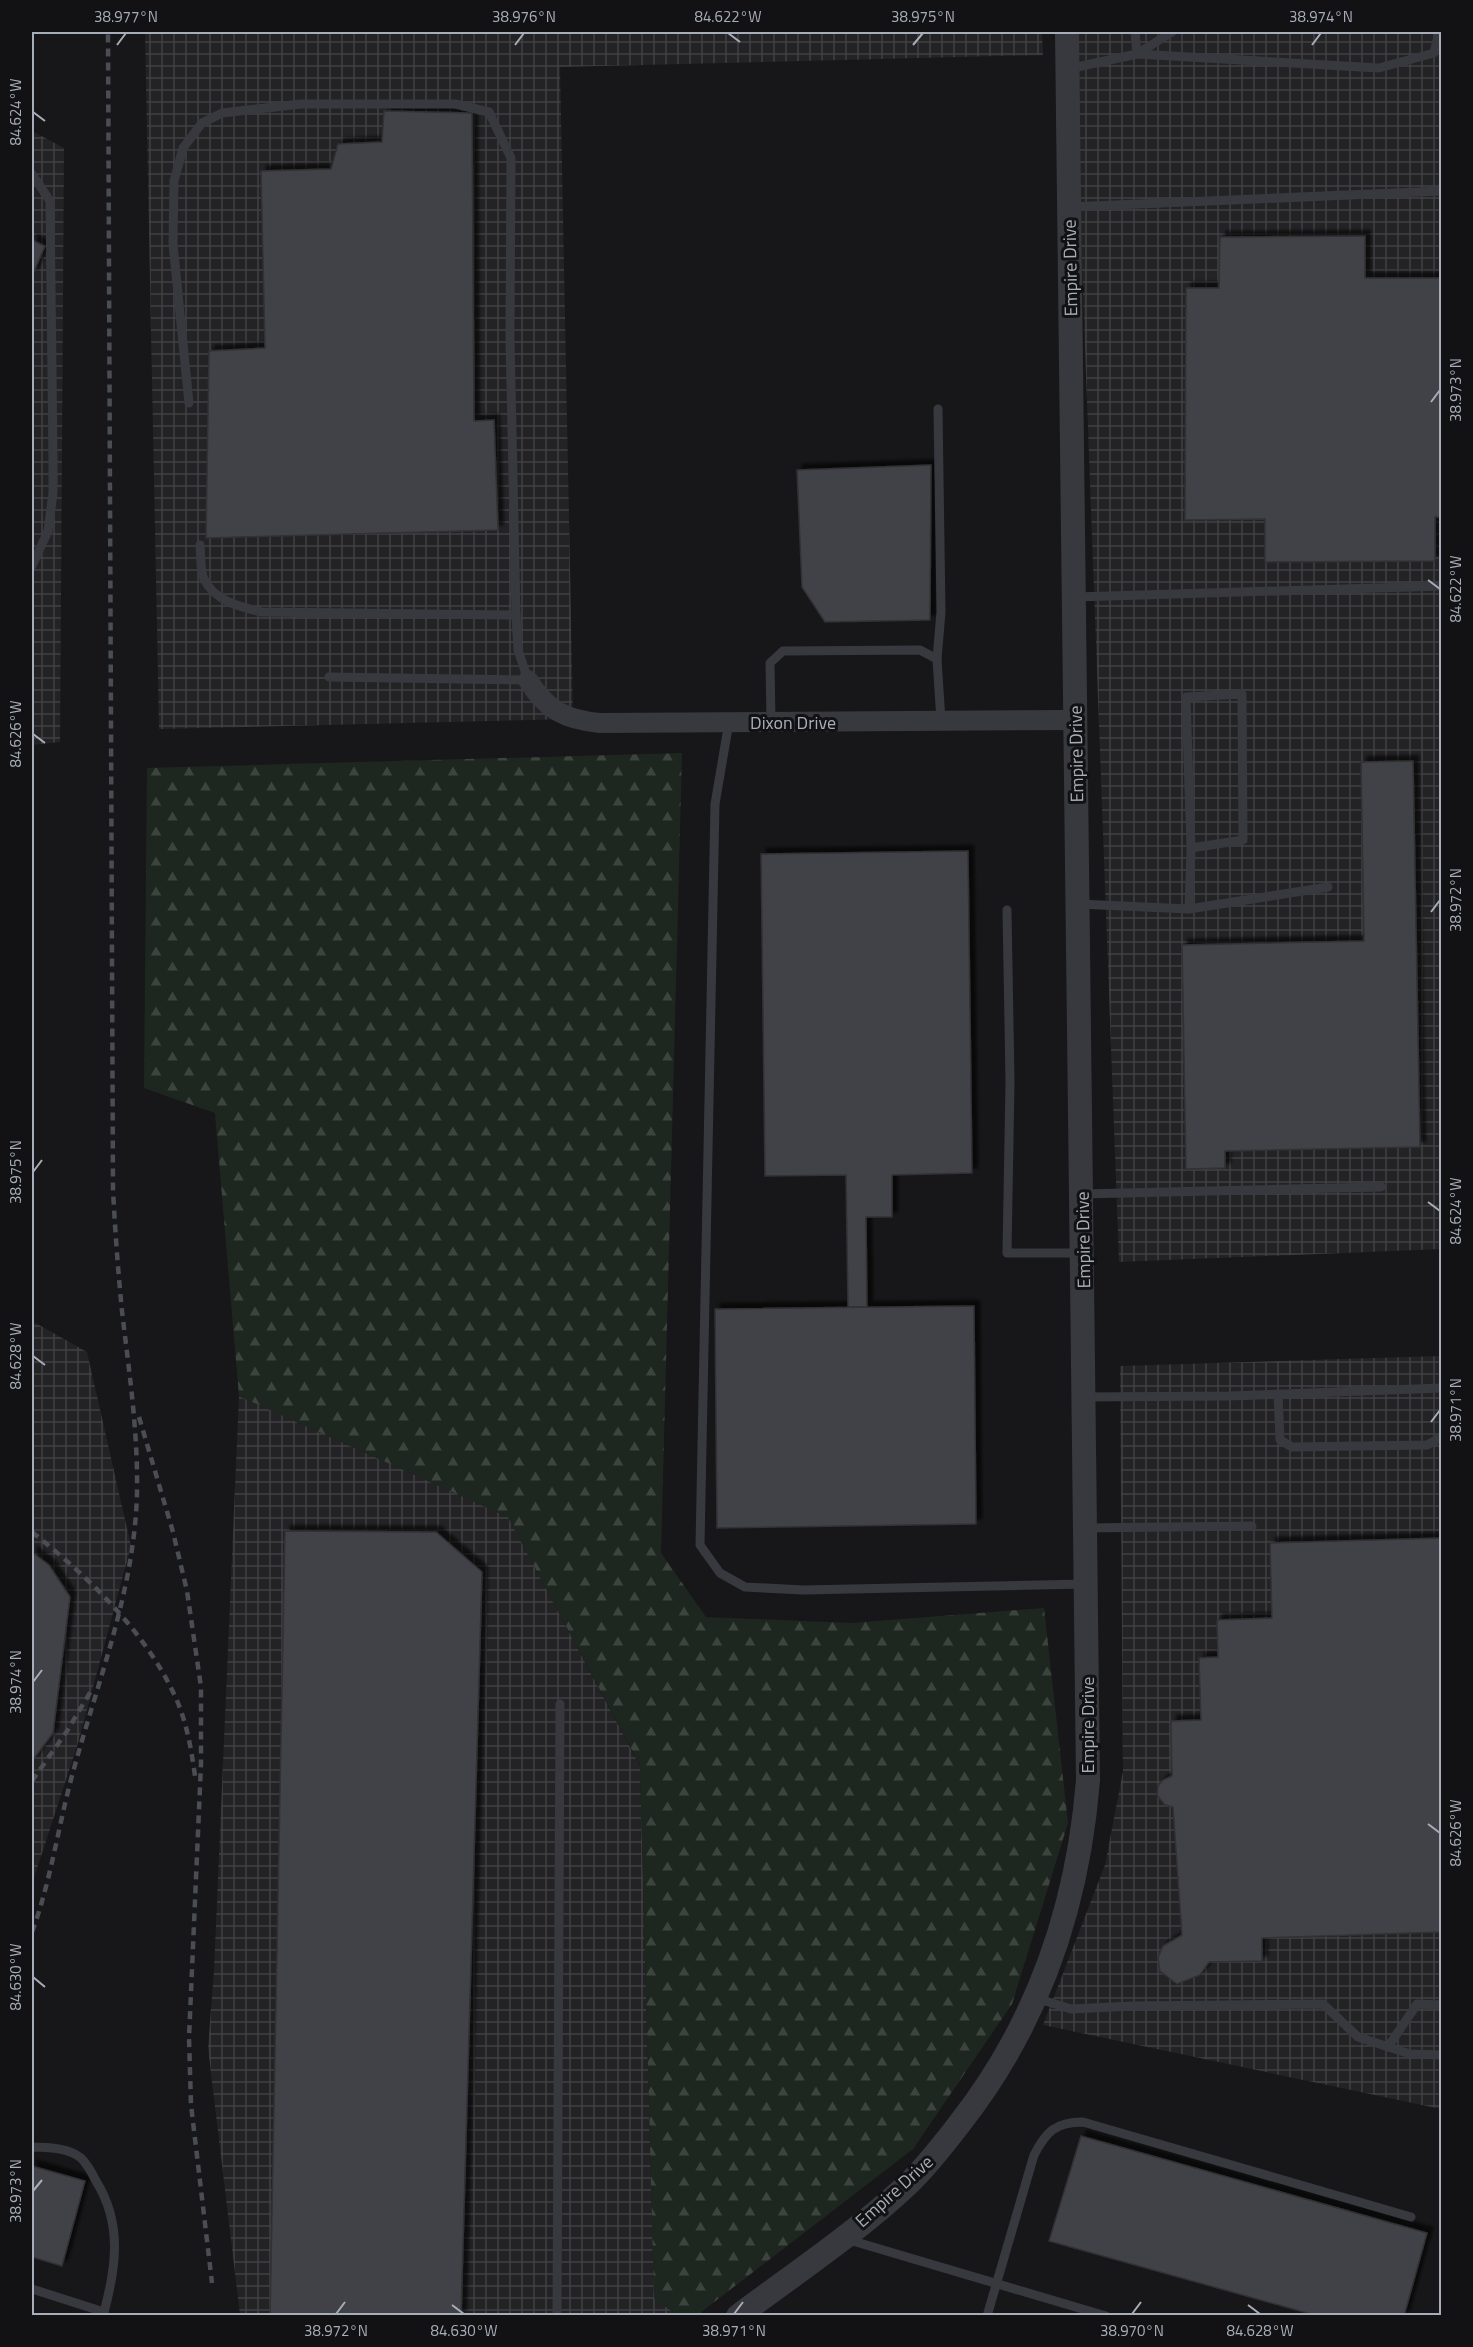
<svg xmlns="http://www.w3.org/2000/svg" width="1473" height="2347" viewBox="0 0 1473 2347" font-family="'Titillium Web',sans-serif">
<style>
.industrial{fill:url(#industrial-grid)}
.forest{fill:url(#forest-firs)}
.building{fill:#414246;stroke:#313135;stroke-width:1.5;filter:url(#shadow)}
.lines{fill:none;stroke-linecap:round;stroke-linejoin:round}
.service{stroke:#38393e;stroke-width:9}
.minor{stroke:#38393e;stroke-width:20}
.tertiary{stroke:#38393e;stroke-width:24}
.rail{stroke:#4a4d53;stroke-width:4.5;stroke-dasharray:8 6;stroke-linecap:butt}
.ticks{fill:none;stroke:#a8aeb9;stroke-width:2}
.labels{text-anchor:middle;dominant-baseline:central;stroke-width:6;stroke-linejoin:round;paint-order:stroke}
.street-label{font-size:18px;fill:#a8aeb9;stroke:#121214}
.neatline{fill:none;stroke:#a8aeb9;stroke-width:2}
.ticks-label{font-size:15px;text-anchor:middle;fill:#a8aeb9}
</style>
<defs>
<pattern id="industrial-grid" width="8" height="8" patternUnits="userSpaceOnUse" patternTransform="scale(1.5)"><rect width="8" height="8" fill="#232326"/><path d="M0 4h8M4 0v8" fill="none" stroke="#404043"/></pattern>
<pattern id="forest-firs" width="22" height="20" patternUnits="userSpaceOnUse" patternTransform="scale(1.5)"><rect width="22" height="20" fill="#1e271f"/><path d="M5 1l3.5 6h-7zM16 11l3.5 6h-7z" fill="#3c443d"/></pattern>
<filter id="shadow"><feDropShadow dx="5.5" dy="-5.5" stdDeviation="1.5" flood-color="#0009"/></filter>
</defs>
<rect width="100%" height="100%" fill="#171719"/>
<!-- industrial -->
<g class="industrial">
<path d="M145 32H1042L1043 55 560 67 573 719 159 729Z"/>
<path d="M1078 32H1441V1249L1119 1262 1076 106Z"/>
<path d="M32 131 64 148 60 742 32 745Z"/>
<path d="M32 1321 87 1352 131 1546 78 1743 32 1884Z"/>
<path d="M1441 1356V2109L1043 2025 1105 1865 1123 1771 1120 1366Z"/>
<path d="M239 1396 508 1517 640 1766 654 2298 677 2315H240L208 2048 214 1970Z"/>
</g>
<!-- forest -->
<path class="forest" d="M682 753 661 1553 706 1617 851 1623 1044 1608 1068 1823 1012 2004 913 2149 696 2316 677 2315 654 2298 640 1765 508 1517 239 1396 215 1113 144 1088 147 768Z"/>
<!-- building -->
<g class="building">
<path d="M384 111 472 113 474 421 494 420 498 530 206 538 209 351 265 348 261 171 331 169 338 144 382 142Z"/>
<path d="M1365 236V278H1442V517H1435V561L1265 562V519L1185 520 1186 288H1219L1220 237Z"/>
<path d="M32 240 45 246 32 276Z"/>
<path d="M931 465 930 620 825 622 802 587 797 470Z"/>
<path d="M1413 761 1420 1147 1225 1151V1168L1186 1169 1182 945 1364 941 1361 762Z"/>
<path d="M968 851 972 1173 892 1175V1217H866L867 1307H848L846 1175 765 1176 761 854Z"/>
<path d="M974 1306 976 1524 717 1528 715 1309Z"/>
<path d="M285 1531 436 1532 482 1572 461 2316H270Z"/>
<path d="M1442 1538V1932L1262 1938V1961L1209 1962 1200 1975 1177 1984 1160 1971 1158 1958 1163 1946 1182 1935 1173 1807 1165 1805 1157 1795 1158 1786 1163 1780 1172 1776 1171 1721 1201 1720 1199 1658 1218 1657 1217 1620 1272 1618 1270 1543Z"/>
<path d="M32 1552 49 1565 70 1597 53 1733 32 1761Z"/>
<path d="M1081 2136 1427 2233 1404 2316H1318L1049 2241Z"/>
<path d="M32 2166 85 2181 62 2266 32 2257Z"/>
</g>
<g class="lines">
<!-- service -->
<g class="service">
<path d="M1135 32 1137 54"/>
<path d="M1137 54 1172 32"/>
<path d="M1068 69 1137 54 1379 68 1434 53 1439 32"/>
<path d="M32 174 50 201 53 459V493L48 531 32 566"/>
<path d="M1069 207 1442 191"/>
<path d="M189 403 173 244 174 181 183 148 202 123 222 113 301 104H455L489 112 511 158 510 338 516 615 518 650 528 680 329 677"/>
<path d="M200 545C201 555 200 571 204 579 214 601 241 607 262 612L516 615"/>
<path d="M1076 597 1442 586"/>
<path d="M937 659 941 612 938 409"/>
<path d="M729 722 715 804 700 1545 720 1573 745 1587 803 1590 1084 1584"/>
<path d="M771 722 770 663 783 651 920 650 937 659 941 721"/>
<path d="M1078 904 1189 909 1328 887"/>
<path d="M1189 909 1191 848 1186 697 1242 694 1243 840 1191 848"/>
<path d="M1007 910 1010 1081 1007 1253H1081"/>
<path d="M1082 1194 1381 1187"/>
<path d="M1278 1394 1280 1440 1292 1447 1427 1445 1442 1437"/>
<path d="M1085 1397 1229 1396 1442 1388"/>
<path d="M1086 1528 1252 1526"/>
<path d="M1036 1998 1071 2009 1132 2006 1323 2004 1358 2037 1410 2054 1442 2055"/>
<path d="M1388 2047 1417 2004 1442 2005"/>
<path d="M32 2147C48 2148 67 2147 81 2158 87 2164 92 2173 96 2181 123 2224 116 2269 103 2316"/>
<path d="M846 2239 1106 2316"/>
<path d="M32 2289 104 2312"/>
<path d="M557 2316 560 1704"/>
<path d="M987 2316 1034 2155C1046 2132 1055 2122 1083 2122L1411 2217"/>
</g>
<!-- minor -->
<path class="minor" d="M528 680C546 710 566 720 600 723L1075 720"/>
<!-- tertiary -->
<path class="tertiary" d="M738 2316C793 2275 857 2232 907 2185 926 2167 944 2144 960 2123 1039 2022 1078 1907 1088 1780L1067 32"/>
<!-- rail -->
<g class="rail">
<path d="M139 1417 173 1532 187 1591 201 1687V1764L189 2038 191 2105 212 2283"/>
<path d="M32 1532C86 1575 143 1629 173 1692 186 1718 191 1747 195 1776"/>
<path d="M32 1781 67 1731 91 1691"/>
<path d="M32 1932C52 1878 59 1820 75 1765 100 1675 135 1586 137 1492 138 1431 129 1371 122 1311 118 1270 115 1230 113 1189L108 32"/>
</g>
</g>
<!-- ticks -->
<path class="ticks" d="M728 33 740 42M117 45 126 33M515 45 524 33M913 45 923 33M1312 45 1321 33M33 112 45 121M1431 402 1440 390M1428 580 1440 589M33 734 45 743M1431 912 1440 900M33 1172 42 1160M1428 1202 1440 1211M33 1356 45 1365M1431 1422 1440 1410M33 1682 42 1670M1428 1824 1440 1833M33 1977 45 1987M33 2191 42 2180M452 2305 464 2314M1248 2305 1260 2314M336 2314 345 2302M734 2314 743 2302M1132 2314 1141 2302"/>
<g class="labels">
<!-- street labels -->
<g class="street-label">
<text transform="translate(1070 268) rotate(-91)">Empire Drive</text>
<text x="793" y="722">Dixon Drive</text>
<text transform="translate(1076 754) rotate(-91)">Empire Drive</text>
<text transform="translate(1083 1240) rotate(-91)">Empire Drive</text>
<text transform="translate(1087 1725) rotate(-90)">Empire Drive</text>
<text transform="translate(894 2191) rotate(-42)">Empire Drive</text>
</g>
</g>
<!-- border -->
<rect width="1473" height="2347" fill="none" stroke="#121214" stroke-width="66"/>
<rect x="33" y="33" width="1407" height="2281" class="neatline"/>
<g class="ticks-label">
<text x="126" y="22">38.977°N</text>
<text x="524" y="22">38.976°N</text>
<text x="728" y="22">84.622°W</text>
<text x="923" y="22">38.975°N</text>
<text x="1321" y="22">38.974°N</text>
<text transform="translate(16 112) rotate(-90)" y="5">84.624°W</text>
<text transform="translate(1456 390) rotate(-90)" y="5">38.973°N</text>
<text transform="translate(1456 589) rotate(-90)" y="5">84.622°W</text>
<text transform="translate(16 734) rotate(-90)" y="5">84.626°W</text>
<text transform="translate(1456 900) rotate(-90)" y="5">38.972°N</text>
<text transform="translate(16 1172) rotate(-90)" y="5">38.975°N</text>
<text transform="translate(1456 1211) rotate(-90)" y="5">84.624°W</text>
<text transform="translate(16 1356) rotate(-90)" y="5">84.628°W</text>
<text transform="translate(1456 1410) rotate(-90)" y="5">38.971°N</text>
<text transform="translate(16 1682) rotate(-90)" y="5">38.974°N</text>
<text transform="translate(1456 1833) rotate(-90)" y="5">84.626°W</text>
<text transform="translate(16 1977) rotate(-90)" y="5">84.630°W</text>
<text transform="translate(16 2191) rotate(-90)" y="5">38.973°N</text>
<text x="336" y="2336">38.972°N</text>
<text x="464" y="2336">84.630°W</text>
<text x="734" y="2336">38.971°N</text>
<text x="1132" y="2336">38.970°N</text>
<text x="1260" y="2336">84.628°W</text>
</g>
</svg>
